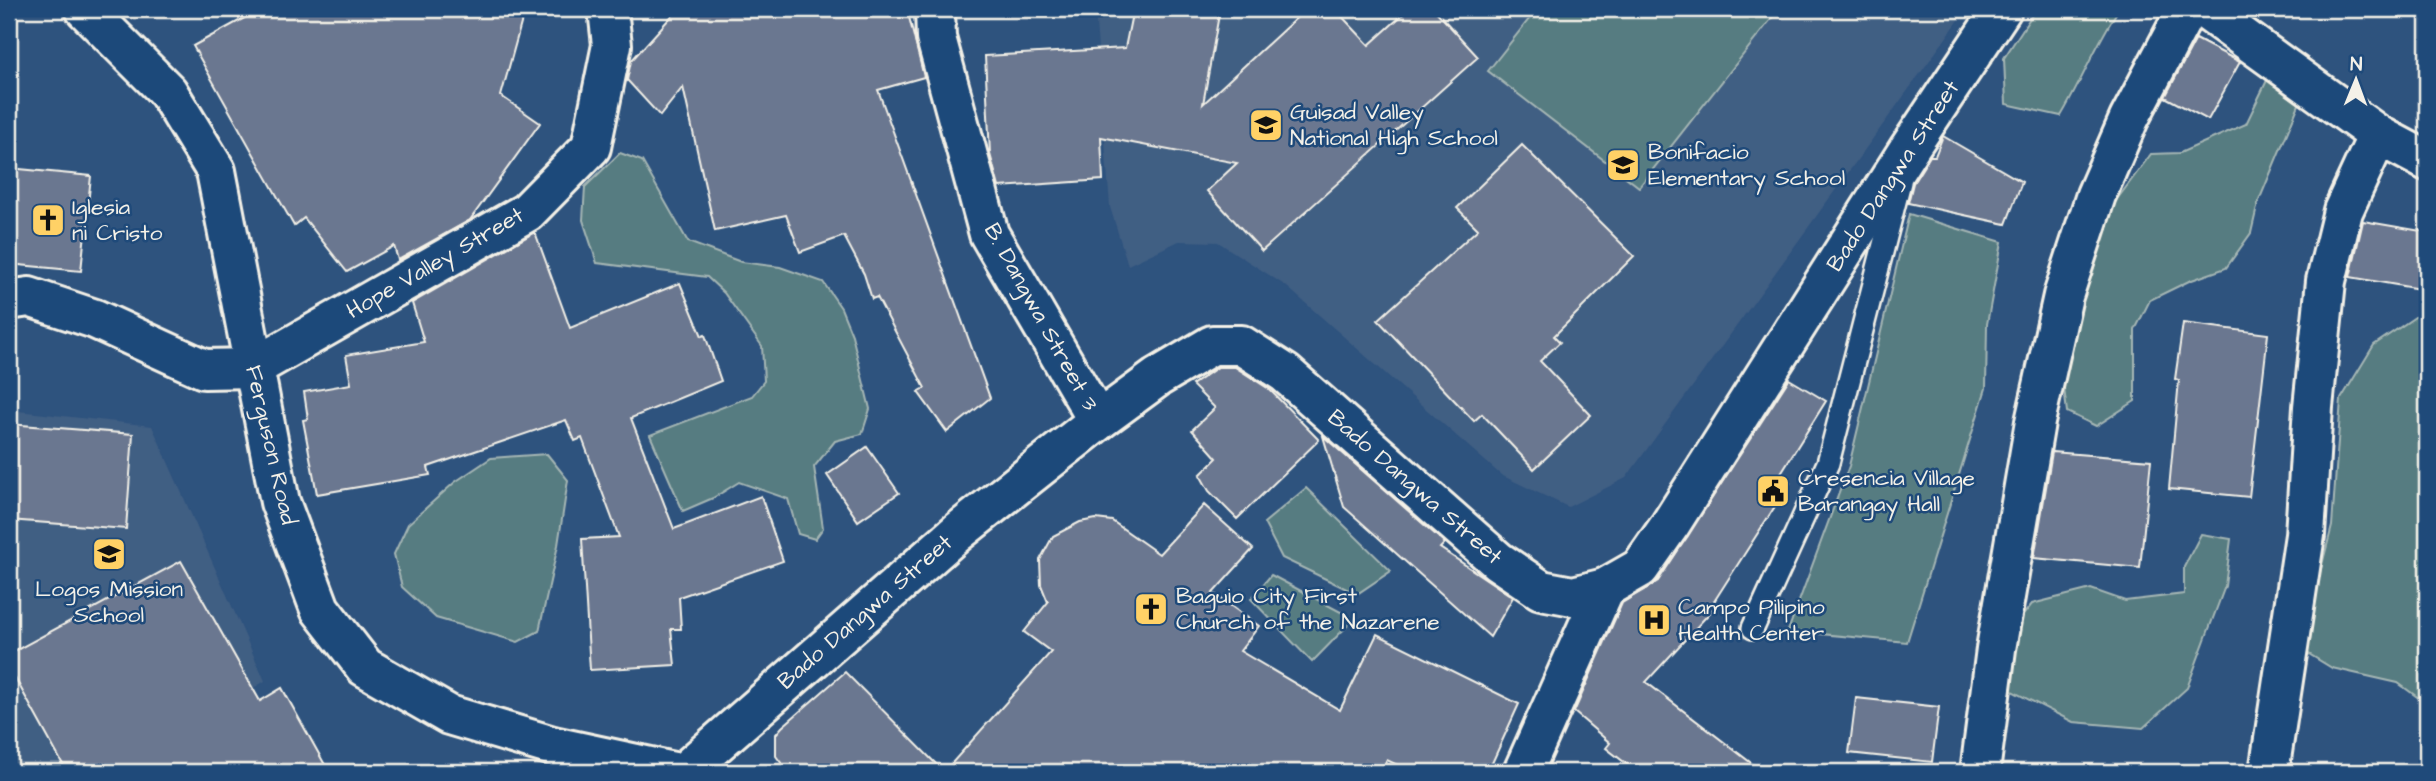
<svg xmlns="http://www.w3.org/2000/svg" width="2436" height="781" viewBox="0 0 2436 781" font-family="'Architects Daughter',sans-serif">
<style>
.built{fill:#405e83}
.green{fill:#567b81;stroke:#a5b6b4;stroke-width:2}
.building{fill:#6b7790;stroke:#f4f1e8;stroke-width:2}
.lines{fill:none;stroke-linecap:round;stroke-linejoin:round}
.service-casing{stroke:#f4f1e8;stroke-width:26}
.minor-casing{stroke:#f4f1e8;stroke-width:44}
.tertiary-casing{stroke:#f4f1e8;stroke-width:44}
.secondary-casing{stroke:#f4f1e8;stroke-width:44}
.service{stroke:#1f4a7a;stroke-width:21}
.minor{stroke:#1f4a7a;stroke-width:38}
.tertiary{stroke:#1f4a7a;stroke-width:38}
.secondary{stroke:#1f4a7a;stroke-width:38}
.labels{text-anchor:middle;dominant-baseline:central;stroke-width:5;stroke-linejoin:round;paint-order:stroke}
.poi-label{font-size:23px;fill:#f4f1e8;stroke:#1f4a7a;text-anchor:start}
.street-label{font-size:23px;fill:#f4f1e8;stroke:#1f4a7a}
</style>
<rect width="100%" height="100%" fill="#2e537e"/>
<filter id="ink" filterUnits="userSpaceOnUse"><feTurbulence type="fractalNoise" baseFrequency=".0143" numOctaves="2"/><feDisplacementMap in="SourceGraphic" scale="14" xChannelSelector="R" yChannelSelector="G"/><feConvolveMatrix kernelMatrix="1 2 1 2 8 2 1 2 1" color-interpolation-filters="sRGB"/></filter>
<g filter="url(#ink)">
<!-- built -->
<g class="built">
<path d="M1095 9H1967L1626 478 1568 507 1501 475 1286 286 1218 242 1179 241 1128 265 1110 207Z"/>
<path d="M9 410 152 426 265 681 114 772H25L9 760Z"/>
</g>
<!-- green -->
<g class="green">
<path d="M1537 9H1779L1639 187 1488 71Z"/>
<path d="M2036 9H2119C2096 43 2082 81 2061 116L2006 104 2004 58Z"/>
<path d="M2284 45 2310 78 2258 203 2251 233 2226 268 2189 281 2150 300 2135 330V401L2096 426 2067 412 2057 333 2109 210 2151 154 2180 153 2246 124Z"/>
<path d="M620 153 642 161 688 242 741 262 780 267 823 282 841 308 852 335 870 409 862 434 835 441 814 467 823 528 815 539 798 534 788 499 739 482 713 498 683 511 650 435 752 396 764 381 762 346 724 293 707 277 597 263 583 220 585 187Z"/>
<path d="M1909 214 2002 242 1987 324 1986 388 1907 642 1788 631 1849 466Z"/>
<path d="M2427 309V704L2398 683 2332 668 2296 646 2313 600 2332 526 2341 399 2374 345Z"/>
<path d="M547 454 568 480 558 545 539 631 518 642 436 618 402 587 394 554 408 524 455 482 491 458Z"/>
<path d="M1306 488 1391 571 1357 594 1282 558 1264 523Z"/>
<path d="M2201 534 2231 539 2225 586 2187 688 2143 728 2073 722 2006 688 2007 635 2032 604 2091 589 2125 601 2184 594V567Z"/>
<path d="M1271 575 1354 619 1312 662 1251 599Z"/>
</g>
<!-- building -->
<g class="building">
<path d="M261 9H525L501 96 540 123 470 220 398 260 394 246 347 272 304 218 294 226 193 46Z"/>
<path d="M678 9H907L924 77 878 90 990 398 947 432 918 392 925 388 877 297 872 299 864 274 844 236 800 252 786 215 715 231 683 87 660 116 627 80 631 61Z"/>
<path d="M1133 9H1220L1203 104 1306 9H1335L1369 45 1409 9H1434L1478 57 1262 251 1207 191 1237 163 1101 137 1103 180 999 187 990 154 985 56 1125 48Z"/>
<path d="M2196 39 2240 62 2208 120 2165 97Z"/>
<path d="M1943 136 2022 182 2006 224 1908 203 1913 183 1930 156H1935Z"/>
<path d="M1522 145 1634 256 1554 336 1560 342 1540 361 1591 415 1534 469 1482 414 1474 421 1378 320 1478 229 1457 208Z"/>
<path d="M9 168 91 176 81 271 9 264Z"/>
<path d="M2363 221 2427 232 2420 289 2350 277Z"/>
<path d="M535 232 570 328 680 283 702 336 705 335 721 381 631 418 674 529 761 496 783 561 679 597 681 629H671L675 665 590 670 582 539 619 537 582 438 575 441 566 420 428 467 430 475 317 494 303 420 308 419 304 392 351 384 346 355 424 342 412 303Z"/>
<path d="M2183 323 2268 334 2249 497 2169 489 2179 380 2175 379Z"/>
<path d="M1218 367H1235L1269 389 1319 440 1237 519 1209 491 1200 475 1217 458 1192 430 1215 408 1192 385Z"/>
<path d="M1789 379 1826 401 1779 476 1790 483 1713 603 1716 606 1646 682 1763 772H1637L1606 748 1610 743 1574 712 1622 603 1658 581Z"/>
<path d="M9 424 133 434 126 529 9 520Z"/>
<path d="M1323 436 1445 543 1440 548 1513 597 1490 637 1344 507Z"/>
<path d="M867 447 899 493 858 521 827 475Z"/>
<path d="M2052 452 2151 460 2140 568 2034 558Z"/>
<path d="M1204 505 1253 549 1213 593 1259 626 1240 651 1340 710 1377 634 1519 704 1488 772H1412L1387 760 1380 772H788L776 756V734L782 727 845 672 944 772 1051 652 1024 632 1048 602 1041 585 1040 560 1053 536 1080 522 1096 519 1112 521 1159 554Z"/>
<path d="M181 561 260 701 282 688 329 772H67L9 667V654Z"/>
<path d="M1856 698 1939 707 1932 762 1849 753Z"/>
</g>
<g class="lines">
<!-- service casing -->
<g class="service-casing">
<path id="service" d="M1753 628 1828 463 1900 182"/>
</g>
<!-- minor casing -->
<g class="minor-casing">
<g id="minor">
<path d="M935 9 936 38 989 234 1098 421"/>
<path d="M9 300 29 297 95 319 204 369 253 368 527 212 591 147 612 45 608 9"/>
<path d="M1523 772 1605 588"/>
<path d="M1980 772 1996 649 2035 422 2063 296 2096 195 2129 119 2187 9"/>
<path d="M2269 772 2305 535 2313 407 2326 281 2343 211 2378 135"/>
</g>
</g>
<!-- tertiary casing -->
<g class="tertiary-casing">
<g id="tertiary">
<path d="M2204 9 2378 135 2427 161"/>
<path d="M684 772 958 532 1098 421 1158 377 1212 345H1241L1285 373 1498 561 1541 590 1573 596 1605 588 1640 568 1670 525 1908 150 2002 9"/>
</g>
</g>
<!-- secondary casing -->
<g class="secondary-casing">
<path id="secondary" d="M85 9 168 92 216 171 280 502 320 609 365 667 449 715 553 746 674 772"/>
</g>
<!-- service -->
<use href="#service" class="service"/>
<!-- minor -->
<use href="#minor" class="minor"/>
<!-- tertiary -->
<use href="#tertiary" class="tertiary"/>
<!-- secondary -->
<use href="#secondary" class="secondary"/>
</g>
</g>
<!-- icons -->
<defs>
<g id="school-square" transform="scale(1.75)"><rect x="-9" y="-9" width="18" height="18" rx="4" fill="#ffd166" stroke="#1f4a7a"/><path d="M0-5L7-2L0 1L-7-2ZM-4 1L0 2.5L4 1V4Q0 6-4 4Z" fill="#111"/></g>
<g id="church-square" transform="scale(1.75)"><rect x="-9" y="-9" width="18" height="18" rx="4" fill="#ffd166" stroke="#1f4a7a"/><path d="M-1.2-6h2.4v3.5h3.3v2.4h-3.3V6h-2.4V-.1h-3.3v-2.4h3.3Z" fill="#111"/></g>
<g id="civic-square" transform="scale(1.75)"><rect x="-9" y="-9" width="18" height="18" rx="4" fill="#ffd166" stroke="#1f4a7a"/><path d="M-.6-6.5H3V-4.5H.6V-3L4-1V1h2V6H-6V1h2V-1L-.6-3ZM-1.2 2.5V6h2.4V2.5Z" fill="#111"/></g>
<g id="hospital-square" transform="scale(1.75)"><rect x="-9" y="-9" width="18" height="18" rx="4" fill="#ffd166" stroke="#1f4a7a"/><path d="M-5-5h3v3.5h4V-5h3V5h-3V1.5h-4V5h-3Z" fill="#111"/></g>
</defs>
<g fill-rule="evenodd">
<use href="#school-square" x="1266" y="125"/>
<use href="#school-square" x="1623" y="165"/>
<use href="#church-square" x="48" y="220"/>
<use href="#civic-square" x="1773" y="491"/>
<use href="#school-square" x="109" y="554"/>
<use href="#church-square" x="1151" y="609"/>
<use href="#hospital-square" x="1654" y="620"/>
</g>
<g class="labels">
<!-- poi labels -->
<g class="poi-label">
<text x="1290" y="112">Guisad Valley<tspan x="1290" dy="26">National High School</tspan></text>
<text x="1648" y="152">Bonifacio<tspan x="1648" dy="26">Elementary School</tspan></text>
<text x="72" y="207">Iglesia<tspan x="72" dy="26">ni Cristo</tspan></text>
<text x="1798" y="478">Cresencia Village<tspan x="1798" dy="26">Barangay Hall</tspan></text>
<text x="109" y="589" text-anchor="middle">Logos Mission<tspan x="109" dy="26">School</tspan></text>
<text x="1176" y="596">Baguio City First<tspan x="1176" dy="26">Church of the Nazarene</tspan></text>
<text x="1678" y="607">Campo Pilipino<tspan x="1678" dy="26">Health Center</tspan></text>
</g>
<!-- street labels -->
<g class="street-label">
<text transform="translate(1893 176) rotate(-57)">Bado Dangwa Street</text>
<text transform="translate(435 263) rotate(-30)">Hope Valley Street</text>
<text transform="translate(1041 317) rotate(61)">B. Dangwa Street 3</text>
<text transform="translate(271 445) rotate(77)">Ferguson Road</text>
<text transform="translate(1415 487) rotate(41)">Bado Dangwa Street</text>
<text transform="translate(865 612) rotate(-41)">Bado Dangwa Street</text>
</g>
</g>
<!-- margin -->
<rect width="2436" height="781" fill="none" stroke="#1f4a7a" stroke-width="35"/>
<rect x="18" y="18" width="2401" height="746" fill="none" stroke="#f4f1e8" stroke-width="2.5" filter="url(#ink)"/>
<!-- north arrow -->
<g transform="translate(2356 80) rotate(1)" stroke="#1f4a7a" stroke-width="5" paint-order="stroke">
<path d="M0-5L12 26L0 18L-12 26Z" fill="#f4f1e8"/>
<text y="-10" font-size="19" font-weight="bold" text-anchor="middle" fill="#f4f1e8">N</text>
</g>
</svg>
